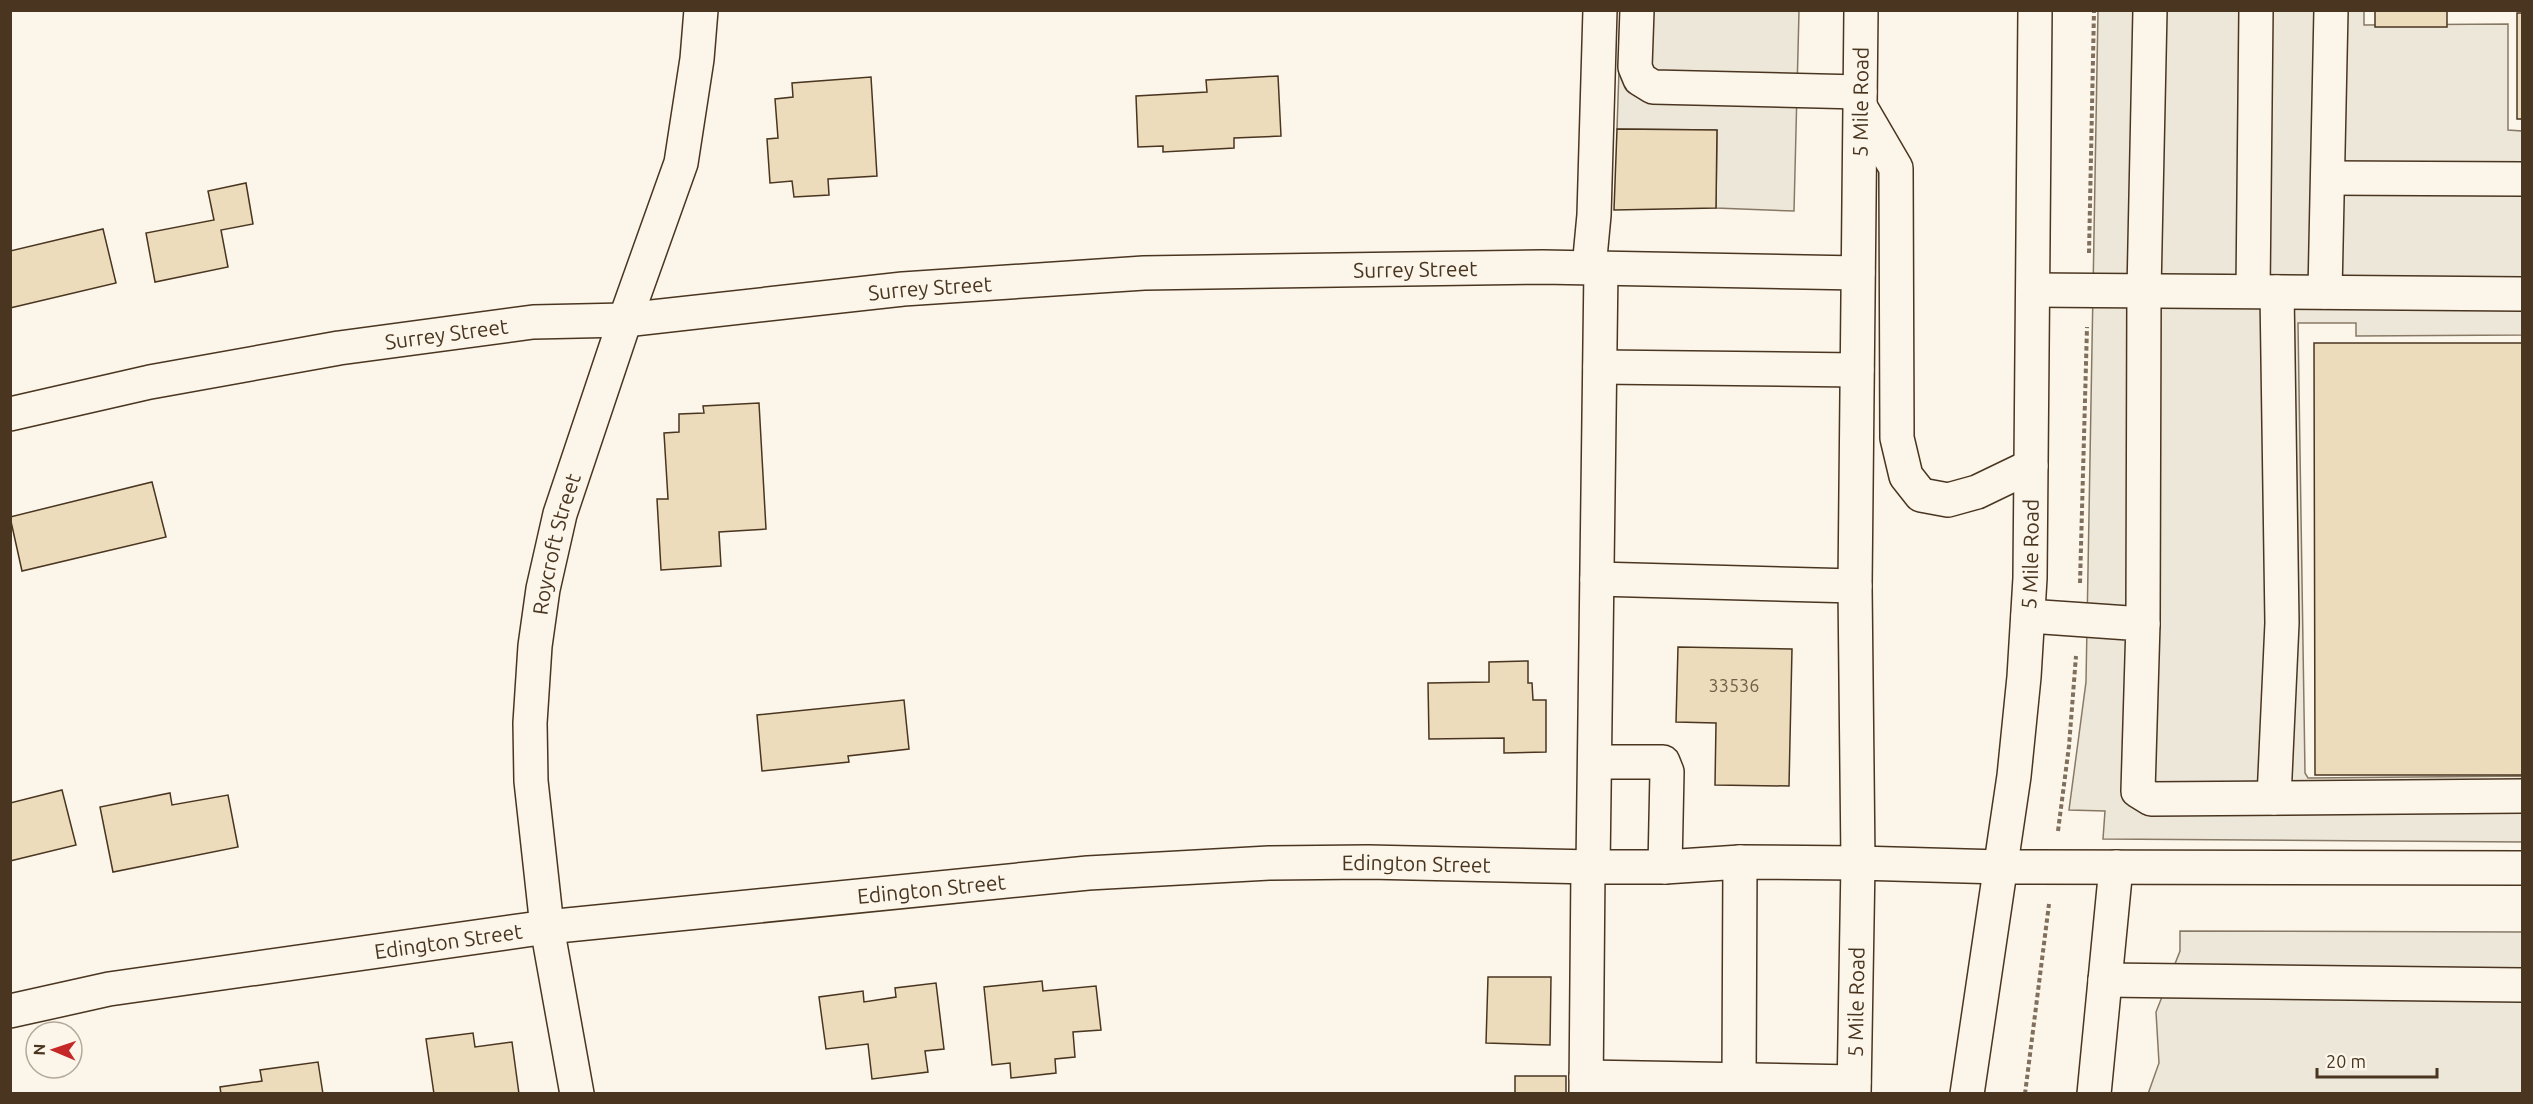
<svg xmlns="http://www.w3.org/2000/svg" width="2533" height="1104" viewBox="0 0 2533 1104" font-family="Ubuntu,sans-serif">
<style>
.parking{fill:#ede7d9;stroke:#887966;stroke-width:1.5}
.building{fill:#ecdcbc;stroke:#4a3520;stroke-width:1.5}
.lines{fill:none;stroke-linecap:round;stroke-linejoin:round}
.minor-casing{stroke:#4a3520;stroke-width:36}
.major-casing{stroke:#4a3520;stroke-width:36}
.path{stroke:#7f6f5c;stroke-width:4;stroke-dasharray:4.5 3;stroke-linecap:butt}
.minor{stroke:#fbf6e9;stroke-width:33}
.major{stroke:#fbf6e9;stroke-width:33}
.labels{text-anchor:middle;dominant-baseline:central;stroke-width:4.5;stroke-linejoin:round;paint-order:stroke}
.number-label{font-size:18px;fill:#725f47}
.street-label{font-size:21px;fill:#4a3520;stroke:#fbf6e9}
</style>
<rect width="100%" height="100%" fill="#fbf6e9"/>
<!-- parking -->
<g class="parking">
<path d="M2364 10V25L2508 24V130L2522 131V335L2356 336V323H2298L2305 773 2308 778 2522 776V842L2103 839 2105 811 2069 810 2086 682 2098 11Z"/>
<path d="M1621 11H1799L1794 211 1716 208 1717 130 1617 129Z"/>
<path d="M2180 931 2522 932V1093L2148 1094 2159 1063 2156 1012 2180 951Z"/>
</g>
<!-- building -->
<g class="building">
<rect x="2375" y="10" width="72" height="17"/>
<rect x="2517" y="13" width="5" height="106"/>
<path d="M1278 76 1281 136 1234 138V148L1163 152V146L1138 147 1136 96 1207 92 1206 80Z"/>
<path d="M871 77 877 176 828 179 829 195 794 197 792 181 770 183 767 139 778 138 775 99 793 97 792 83Z"/>
<path d="M1617 129 1717 130 1716 208 1614 210Z"/>
<path d="M246 183 253 224 221 230 228 267 155 282 146 233 214 220 208 191Z"/>
<path d="M103 229 116 283 10 308V251Z"/>
<path d="M2314 343H2522V775H2315Z"/>
<path d="M759 403 766 529 719 532 721 566 661 570 657 499H668L664 433 679 432V414L704 413 703 406Z"/>
<path d="M152 482 166 537 22 571 10 517Z"/>
<path d="M1678 647 1792 649 1789 786 1715 785 1716 723 1676 722Z"/>
<path d="M1528 661V683H1532L1533 700H1546V752L1504 753V738L1429 739 1428 683 1489 682V662Z"/>
<path d="M904 700 909 749 848 756 849 762 762 771 757 715Z"/>
<path d="M62 790 76 845 10 861V803Z"/>
<path d="M170 793 172 805 228 795 238 847 113 872 100 807Z"/>
<path d="M1488 977H1551L1550 1045 1486 1043Z"/>
<path d="M1042 981 1043 991 1096 986 1101 1030 1073 1032 1075 1057 1055 1059 1056 1073 1011 1078 1010 1063 992 1065 984 987Z"/>
<path d="M936 983 944 1049 925 1051 928 1072 872 1079 868 1044 826 1049 819 997 863 991 864 1002 896 997 895 988Z"/>
<path d="M473 1033 475 1047 512 1042 519 1094H434L426 1039Z"/>
<path d="M318 1062 323 1094H221L220 1087 262 1081 260 1070Z"/>
<rect x="1515" y="1076" width="51" height="18"/>
</g>
<g class="lines">
<!-- minor casing -->
<g class="minor-casing">
<g id="minor">
<path d="M1637 10 1635 67 1640 79 1653 87 1860 92"/>
<path d="M2328 178 2522 179"/>
<path d="M1589 268 1594 215 1600 10"/>
<path d="M2033 290 2522 294"/>
<path d="M2253 291 2256 10"/>
<path d="M2325 292 2331 10"/>
<path d="M1600 367 1857 370"/>
<path id="s1" d="M10 414 150 382 339 348 533 322 625 320 903 289 1144 273 1542 267 1858 273"/>
<path d="M1597 579 1855 586"/>
<path d="M2028 616 2143 624 2138 791 2151 799 2522 796"/>
<path d="M2143 624 2144 291 2150 10"/>
<path d="M1595 762H1663L1667 772 1665 867"/>
<path d="M2274 798 2282 623 2277 292"/>
<path d="M1593 867 1601 268"/>
<path d="M2001 867 2522 868"/>
<path d="M2105 980 2522 985"/>
<path id="s2" d="M10 1011 109 989 547 927 1088 873 1269 863 1368 862 1593 867H1665L1740 862 1858 863"/>
<path d="M1586 1077 1854 1082"/>
<path d="M1739 1080 1740 862"/>
<path id="s3" d="M577 1094 547 927 531 781 530 723 535 646 543 589 560 514 625 320 681 163 697 59 701 10"/>
<path d="M1586 1094 1588 867"/>
<path d="M2094 1094 2116 867"/>
</g>
</g>
<!-- major casing -->
<g class="major-casing">
<g id="major">
<path d="M1861 108 1896 168 1897 438 1906 476 1921 495 1948 500 1977 492 2031 466"/>
<path d="M1858 863 2001 867"/>
<path id="s4" d="M1854 1094 1858 863 1855 586 1861 10"/>
<path id="s5" d="M1967 1094 2014 776 2024 677 2030 578 2035 10"/>
</g>
</g>
<!-- path -->
<g class="path">
<path d="M2089 253 2094 10"/>
<path d="M2080 583 2087 327"/>
<path d="M2058 831 2069 746 2076 656"/>
<path d="M2025 1094 2049 904"/>
</g>
<!-- minor -->
<use href="#minor" class="minor"/>
<!-- major -->
<use href="#major" class="major"/>
</g>
<g class="labels">
<!-- number labels -->
<g class="number-label">
<text x="1734" y="685">33536</text>
</g>
<!-- street labels -->
<g class="street-label">
<text stroke="none"><textPath href="#s4" startOffset="992">5 Mile Road</textPath></text>
<text stroke="none"><textPath href="#s1" startOffset="1416">Surrey Street</textPath></text>
<text stroke="none"><textPath href="#s1" startOffset="930">Surrey Street</textPath></text>
<text stroke="none"><textPath href="#s1" startOffset="444">Surrey Street</textPath></text>
<text stroke="none"><textPath href="#s3" startOffset="556">Roycroft Street</textPath></text>
<text stroke="none"><textPath href="#s5" startOffset="544">5 Mile Road</textPath></text>
<text stroke="none"><textPath href="#s2" startOffset="1416">Edington Street</textPath></text>
<text stroke="none"><textPath href="#s2" startOffset="930">Edington Street</textPath></text>
<text stroke="none"><textPath href="#s2" startOffset="444">Edington Street</textPath></text>
<text stroke="none"><textPath href="#s4" startOffset="92">5 Mile Road</textPath></text>
</g>
</g>
<!-- border -->
<rect width="2533" height="1104" fill="none" stroke="#4a3520" stroke-width="24"/>
<!-- north arrow -->
<g transform="translate(54 1050) rotate(272)"><circle r="28" fill="#fbf6e9" stroke="#b4a999" stroke-width="1.5"/>
<path d="M0-4.5L10 22L0 15L-10 22Z" fill="#c62828"/>
<text y="-9" font-size="16" font-weight="bold" text-anchor="middle" fill="#4a3520">N</text>
</g>
<!-- scale -->
<path d="M2317 1068v9h120v-9" fill="none" stroke="#4a3520" stroke-width="3"/>
<text x="2326" y="1068" font-size="18" fill="#4a3520" stroke="#fbf6e9" stroke-width="4.5" paint-order="stroke">20 m</text>
</svg>
